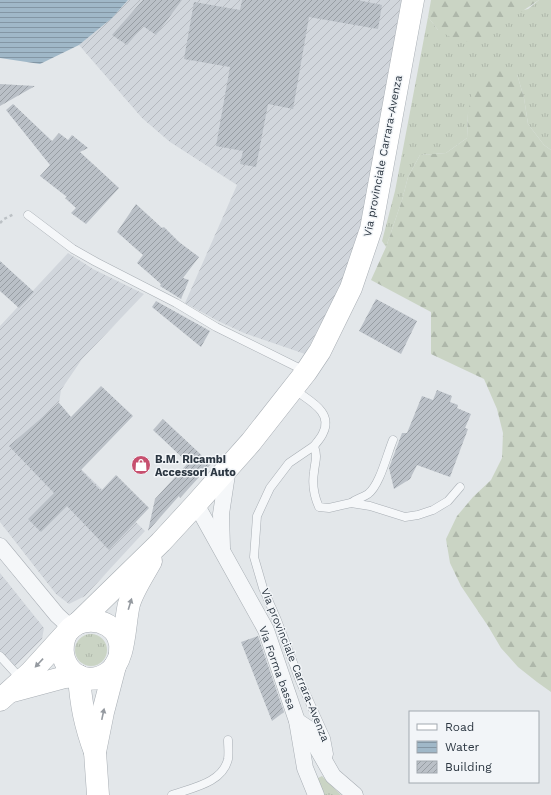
<svg xmlns="http://www.w3.org/2000/svg" width="551" height="795" viewBox="0 0 551 795" font-family="'Work Sans',sans-serif">
<style>
.industrial{fill:url(#industrial-furrows)}
.grass{fill:url(#grass-tufts)}
.forest{fill:url(#forest-firs)}
.water{fill:url(#water-rules)}
.building{fill:url(#building-hatch)}
.lines{fill:none;stroke-linecap:round;stroke-linejoin:round}
.lane-casing{stroke:#a8aeb4;stroke-width:9}
.street-casing{stroke:#a8aeb4;stroke-width:17}
.secondary-casing{stroke:#a8aeb4;stroke-width:23}
.path{stroke:#bcc1c5;stroke-width:2.5;stroke-dasharray:3 3;stroke-linecap:butt}
.lane{stroke:#f5f7f9;stroke-width:8}
.street{stroke:#f5f7f9;stroke-width:16}
.secondary{stroke:#fff;stroke-width:22}
.oneway{fill:#959aa0}
.labels{text-anchor:middle;dominant-baseline:central;stroke-width:3;stroke-linejoin:round;paint-order:stroke}
.street-label{font-size:11px;fill:#2b3641;stroke:#f2f5f8}
.poi-label{font-size:11px;font-weight:bold;fill:#2b3641;stroke:#f2f5f8;text-anchor:start}
</style>
<defs>
<pattern id="industrial-furrows" width="10" height="10" patternUnits="userSpaceOnUse"><rect width="10" height="10" fill="#d1d6dc"/><path d="M-1 1l2-2M0 10L10 0M9 11l2-2" fill="none" stroke="#b4b8be"/></pattern>
<pattern id="grass-tufts" width="24" height="20" patternUnits="userSpaceOnUse"><rect width="24" height="20" fill="#cad4c4"/><path d="M3 7l-1-3M5 7V3M7 7l1-3M15 17l-1-3M17 17v-4M19 17l1-3" fill="none" stroke="#aeb7aa"/></pattern>
<pattern id="forest-firs" width="22" height="20" patternUnits="userSpaceOnUse"><rect width="22" height="20" fill="#cad4c4"/><path d="M5 1l3.5 6h-7zM16 11l3.5 6h-7z" fill="#aeb7aa"/></pattern>
<pattern id="water-rules" width="6" height="5" patternUnits="userSpaceOnUse"><rect width="6" height="5" fill="#a0b8c8"/><path d="M0 2.5h6" fill="none" stroke="#8396a4"/></pattern>
<pattern id="building-hatch" width="6" height="6" patternUnits="userSpaceOnUse"><rect width="6" height="6" fill="#bac0c7"/><path d="M-1 1l2-2M0 6l6-6M5 7l2-2" fill="none" stroke="#979da3"/></pattern>
</defs>
<rect width="100%" height="100%" fill="#e3e7ea"/>
<!-- industrial -->
<g class="industrial">
<path d="M128 0H402L362 220 343 282 305 354 244 333 218 321 185 303 237 185 170 142 142 118 79 45 112 18Z"/>
<path d="M68 253 93 269 144 294 82 359 61 390 59 403 71 417 81 469 145 531 85 596 69 604 56 594 0 522V326Z"/>
<path d="M0 573 44 628 42 639 13 668 0 654Z"/>
</g>
<!-- grass -->
<g class="grass">
<path d="M539 0H551V150L544 145 528 124 524 98 517 74 468 113 467 138 446 153 420 155 408 177 402 200 386 247 382 241 395 191 428 17 438 30 528 9Z"/>
<circle cx="91" cy="650" r="16"/>
<path d="M322 776 341 795H323L316 779Z"/>
</g>
<!-- forest -->
<g class="forest">
<path d="M431 0H539L485 36 461 43 438 30 428 17Z"/>
<path d="M491 69 517 74 524 98 528 124 544 145 551 150V692L537 682 518 667 501 648 488 626 461 586 450 563 446 539 457 516 473 497 491 480 502 458 503 433 497 409 484 379 431 354V312L371 280 386 247 402 200 408 177 420 155 446 153 467 138 468 113 473 88Z"/>
</g>
<!-- water -->
<path class="water" d="M0 0H128L112 18 79 45 40 64 0 58Z"/>
<!-- building -->
<g class="building">
<path d="M143 0H182L156 35 143 26 127 45 112 35Z"/>
<path d="M242 0H357L382 5 378 29 309 17 293 109 268 104 256 167 240 164 243 151 216 146 230 67 184 59 194 2 240 10Z"/>
<path d="M0 84 35 86 0 106Z"/>
<path d="M13 104 52 141 59 133 68 140 72 135 88 148 80 152 119 188 86 224 71 213 76 208 65 198 67 197 40 176 50 165 6 110Z"/>
<path d="M136 204 162 228 164 227 179 242 199 257 183 278 189 280 181 299 160 286 161 284 137 263 143 255 117 232Z"/>
<path d="M0 261 34 292 19 308 0 291Z"/>
<path d="M376 299 417 321 401 354 359 331Z"/>
<path d="M156 301 210 331 201 347 152 307Z"/>
<path d="M101 386 133 416 81 470 101 491 116 475 149 508 109 550 67 506 41 532 28 519 54 493 9 446 59 403 71 417Z"/>
<path d="M437 390 452 396 450 402 458 405 457 408 471 414 465 428 468 429 450 477 417 465 410 479 394 489 389 468 402 433H407L422 396 433 400Z"/>
<path d="M163 419 211 464 180 498 179 496 148 531 155 499 188 463 153 430Z"/>
<path d="M258 636 284 712 272 721 241 642Z"/>
</g>
<g class="lines">
<!-- lane casing -->
<g class="lane-casing">
<g id="lane">
<path d="M28 215 73 249 96 262 176 303 216 327 305 371"/>
<path d="M294 389C307 400 334 411 323 433 321 438 317 442 314 446"/>
<path d="M351 503C356 499 362 498 368 494 380 485 387 454 393 440"/>
<path d="M0 656 21 679"/>
<path d="M326 762 329 754 326 738 300 681 277 620 263 588 254 557 257 516 270 488 289 463 314 446C318 458 315 461 314 472 312 484 314 496 319 507L329 508 351 503 370 506 405 517 418 515 433 510 448 501 460 487"/>
<path d="M172 795C191 788 223 783 228 759 229 753 228 746 228 740"/>
</g>
</g>
<!-- street casing -->
<g class="street-casing">
<g id="street">
<path d="M196 504 266 630 297 721 305 768 316 795"/>
<path d="M0 546 57 615 71 628"/>
<path d="M222 548 221 514 228 468"/>
<path d="M297 721 309 729 317 748 333 776 355 795"/>
</g>
</g>
<!-- secondary casing -->
<g class="secondary-casing">
<g id="secondary">
<path d="M78 623C99 616 123 627 120 652"/>
<path d="M66 634C53 664 81 691 108 673 126 661 124 624 129 604 133 590 144 574 151 561"/>
<path d="M79 676C81 705 85 725 95 752"/>
<path d="M13 691 65 677 79 676"/>
<path d="M0 700 31 672 71 628 78 623 161 542 196 504 251 442 306 372 320 351 351 288 371 229 413 0"/>
<path d="M98 795 95 752 103 712 115 666"/>
</g>
</g>
<!-- path -->
<path class="path" d="M0 223 4 219 14 214"/>
<!-- lane -->
<use href="#lane" class="lane"/>
<!-- street -->
<use href="#street" class="street"/>
<!-- secondary -->
<use href="#secondary" class="secondary"/>
</g>
<!-- one-way arrows -->
<defs><path id="oneway-solid" d="M-6-.8H1V-3.2L6.5 0L1 3.2V.8H-6Z"/></defs>
<g class="oneway">
<use href="#oneway-solid" transform="translate(130 604) rotate(-73)"/>
<use href="#oneway-solid" transform="translate(39 663) rotate(133)"/>
<use href="#oneway-solid" transform="translate(103 714) rotate(-78)"/>
</g>
<!-- icons -->
<defs>
<g id="shop-disc" transform="scale(1)"><circle r="9.5" fill="#c7506f" stroke="#f2f5f8"/><path d="M-5-2.5h2.3a2.7 3.5 0 0 1 5.4 0H5L5.5 6h-11ZM-1.5-2.5h3a1.5 2.3 0 0 0-3 0Z" fill="#fff"/></g>
</defs>
<g fill-rule="evenodd">
<use href="#shop-disc" x="141" y="465"/>
</g>
<g class="labels">
<!-- street labels -->
<g class="street-label">
<text transform="translate(383 156) rotate(-79)">Via provinciale Carrara-Avenza</text>
<text transform="translate(295 665) rotate(68)">Via provinciale Carrara-Avenza</text>
<text transform="translate(277 668) rotate(70)">Via Forma bassa</text>
</g>
<!-- poi labels -->
<g class="poi-label">
<text x="155" y="459">B.M. Ricambi<tspan x="155" dy="13">Accessori Auto</tspan></text>
</g>
</g>
<!-- legend -->
<rect x="409" y="711" width="130" height="72" fill="#f2f5f8" stroke="#a2a9af"/>
<rect x="417" y="724" width="20" height="6" fill="#ffffff" stroke="#a2a9af"/>
<text x="445" y="731" font-size="12" fill="#2b3641">Road</text>
<rect x="417" y="741" width="20" height="12" fill="url(#water-rules)" stroke="#a2a9af"/>
<text x="445" y="751" font-size="12" fill="#2b3641">Water</text>
<rect x="417" y="761" width="20" height="12" fill="url(#building-hatch)" stroke="#a2a9af"/>
<text x="445" y="771" font-size="12" fill="#2b3641">Building</text>
</svg>
